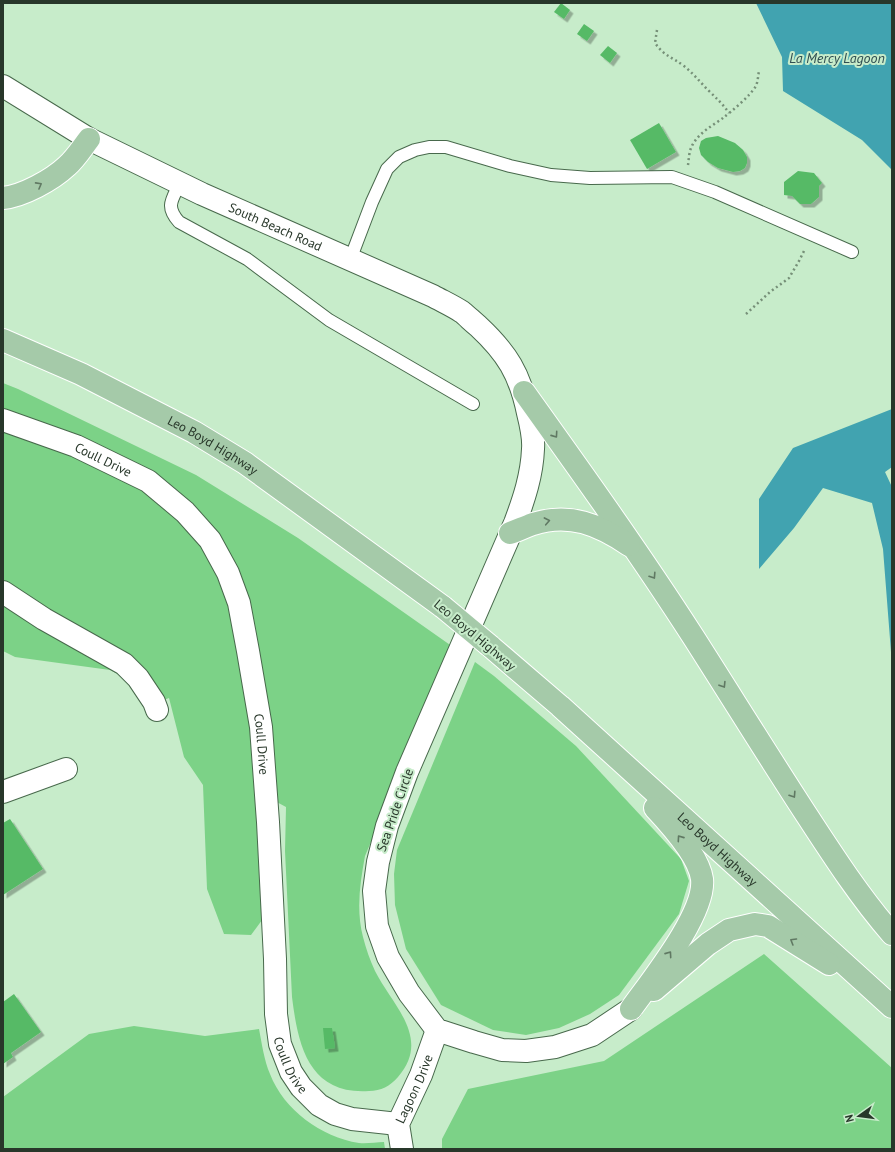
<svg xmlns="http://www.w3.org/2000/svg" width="895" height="1152" viewBox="0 0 895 1152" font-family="'PT Sans',sans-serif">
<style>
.green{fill:#7cd287}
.water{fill:#41a3b0}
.building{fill:#56ba66;filter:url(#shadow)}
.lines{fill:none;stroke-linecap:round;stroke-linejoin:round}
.service-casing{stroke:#48694c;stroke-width:14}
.minor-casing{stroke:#48694c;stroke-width:24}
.tertiary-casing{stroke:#48694c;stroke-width:24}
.primary-casing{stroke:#fff;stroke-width:24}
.path{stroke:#769078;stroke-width:2.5;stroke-dasharray:2 3;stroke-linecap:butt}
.service{stroke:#fff;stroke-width:12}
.minor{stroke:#fff;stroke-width:22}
.tertiary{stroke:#fff;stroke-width:22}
.primary{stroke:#a5caa9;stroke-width:22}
.primary-bridge-casing{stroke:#fff;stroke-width:24;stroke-linecap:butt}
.primary-bridge{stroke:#a5caa9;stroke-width:22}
.oneway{stroke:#607963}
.labels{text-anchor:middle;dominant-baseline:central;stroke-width:4;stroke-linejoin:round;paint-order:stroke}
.street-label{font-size:13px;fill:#28372a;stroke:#c7ecca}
.water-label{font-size:14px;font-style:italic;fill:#304e52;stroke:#c7ecca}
</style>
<defs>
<filter id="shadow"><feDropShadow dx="3.5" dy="3.5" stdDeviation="0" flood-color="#0004"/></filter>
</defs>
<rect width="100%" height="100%" fill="#c7ecca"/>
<!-- green -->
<g class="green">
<path d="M3 383 18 389 196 475 298 538 453 647 365 856C360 883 356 910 363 937 366 949 370 960 375 971 392 1005 432 1038 398 1077 390 1086 381 1091 369 1091 309 1095 298 1046 292 997L285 851 286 807 273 800 265 916 251 935 224 934 207 889 203 785 184 757 169 698 146 707 129 680 110 670 15 657 3 651Z"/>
<path d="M475 662 494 676 576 746 681 859 689 881 679 914 619 995 590 1014 559 1028 526 1035 493 1030 441 1005 406 949 395 905 394 874 397 850Z"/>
<path d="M764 954 892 1068V1149H442V1139L468 1089 604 1061Z"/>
<path d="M134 1026 205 1036 259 1029C262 1044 264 1060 270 1074 284 1110 321 1137 359 1143 367 1144 376 1142 384 1142L385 1149H3V1097L89 1034Z"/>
</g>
<!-- water -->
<g class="water">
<path d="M756 3H892V170L862 140 783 91 782 57Z"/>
<path d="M892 409V467L885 472 892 487V665L883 549 872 503 823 488 794 528 759 569V499L793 448Z"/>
</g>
<!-- building -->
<g class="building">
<path d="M561 3 570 10 564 19 554 12Z"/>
<path d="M584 24 594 31 587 41 577 34Z"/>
<path d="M608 46 617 53 610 63 600 55Z"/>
<path d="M659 123 676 152 647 169 630 140Z"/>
<path d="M718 136 735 143 743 150 747 157V163L745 168 740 171 733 172 718 168 708 162 701 155 699 148 701 141 706 138Z"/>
<path d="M798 171 814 173 822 183 819 186V197L811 204H800L792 196 784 195V182Z"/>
<path d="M10 819 43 869 3 895V823Z"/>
<path d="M14 994 41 1032 11 1053 13 1057 3 1064V1013L4 1012 3 1011V1002Z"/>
<path d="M323 1028H332L335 1048 325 1049Z"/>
</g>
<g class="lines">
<!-- service casing -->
<g class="service-casing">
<g id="service">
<path d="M180 183C172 200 165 206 179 222L247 259 329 320 473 404"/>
<path d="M350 260 372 202 387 169 399 157 415 150 429 147H446L510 166 551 175 590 178 672 177 715 192 852 252"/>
</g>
</g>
<!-- minor casing -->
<g class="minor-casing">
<g id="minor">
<path d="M3 86 89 139"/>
<path id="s1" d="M3 420 76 446 148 481 185 512 210 540 228 573 239 603 248 651 261 727 268 822 275 959 276 1014 280 1044 291 1072 301 1087 319 1105 335 1114 352 1119 398 1124"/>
<path d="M3 592 44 619 124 664 138 678 154 702 157 710"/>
<path d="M3 792 66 769"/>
<path id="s2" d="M402 1149 398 1124 421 1075 437 1030"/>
</g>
</g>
<!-- tertiary casing -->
<g class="tertiary-casing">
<g id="tertiary">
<path id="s3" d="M89 139 202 194 433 296C442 301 453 306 462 312 467 316 472 321 478 326 507 353 520 374 528 413 531 425 534 437 533 449 532 475 524 499 515 523L407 772 387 826 378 862 374 891 377 926 388 957 409 993 437 1030 474 1042 502 1050 526 1051 555 1047 592 1035 631 1009"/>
</g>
</g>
<!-- primary casing -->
<g class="primary-casing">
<g id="primary">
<path d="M3 198C23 196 52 180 67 166 76 158 82 148 89 139"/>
<path id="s4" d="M3 340 81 374 194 432 245 463 443 607"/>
<path d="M524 392C582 473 640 554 694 638 731 696 767 754 804 811 832 854 859 896 892 934"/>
<path d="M510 533C518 530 525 527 533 524 570 512 599 525 629 545"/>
<path id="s5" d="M490 646 560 706 892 1007"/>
<path d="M654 990 708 944 729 930 755 924 768 926 829 964"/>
<path d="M631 1009C651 981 706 913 702 879 699 856 670 824 655 808"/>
</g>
</g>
<!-- path -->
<g class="path">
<path d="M657 30 655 43C664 56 672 57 684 66 693 73 700 82 708 90 716 98 723 104 729 113"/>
<path d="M688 165C689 158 689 150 693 144 700 132 712 126 723 118 732 111 750 96 756 86 758 81 758 76 759 71"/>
<path d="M746 314 770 292 789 278 799 261 805 249"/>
</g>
<!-- service -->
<use href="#service" class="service"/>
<!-- minor -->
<use href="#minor" class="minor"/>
<!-- tertiary -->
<use href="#tertiary" class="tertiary"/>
<!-- primary -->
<use href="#primary" class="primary"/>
<!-- primary-bridge casing -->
<g class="primary-bridge-casing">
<path id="primary-bridge" d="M443 607 490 646"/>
</g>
<!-- primary-bridge -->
<use href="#primary-bridge" class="primary-bridge"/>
</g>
<!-- one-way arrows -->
<defs><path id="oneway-chevron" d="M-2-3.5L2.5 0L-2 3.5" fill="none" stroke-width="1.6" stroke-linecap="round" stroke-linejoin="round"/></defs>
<g class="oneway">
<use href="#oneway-chevron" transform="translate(39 185) rotate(-29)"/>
<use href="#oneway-chevron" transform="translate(555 435) rotate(55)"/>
<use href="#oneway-chevron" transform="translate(547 521) rotate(-11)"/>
<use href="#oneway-chevron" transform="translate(653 576) rotate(57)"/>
<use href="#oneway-chevron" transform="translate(723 685) rotate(58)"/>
<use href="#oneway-chevron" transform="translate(793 795) rotate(57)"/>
<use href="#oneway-chevron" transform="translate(680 838) rotate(-125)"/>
<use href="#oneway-chevron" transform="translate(793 941) rotate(-149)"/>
<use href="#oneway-chevron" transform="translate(669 954) rotate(-55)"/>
</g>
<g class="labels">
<!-- street labels -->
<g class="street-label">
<text stroke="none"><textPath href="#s3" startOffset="206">South Beach Road</textPath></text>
<text stroke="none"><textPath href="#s4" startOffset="235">Leo Boyd Highway</textPath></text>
<text stroke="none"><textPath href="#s1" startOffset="108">Coull Drive</textPath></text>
<text transform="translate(475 635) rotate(40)">Leo Boyd Highway</text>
<text stroke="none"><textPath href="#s1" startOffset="456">Coull Drive</textPath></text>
<text transform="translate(395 810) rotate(-71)">Sea Pride Circle</text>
<text stroke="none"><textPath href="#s5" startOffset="305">Leo Boyd Highway</textPath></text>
<text stroke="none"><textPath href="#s1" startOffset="780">Coull Drive</textPath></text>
<text stroke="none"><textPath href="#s2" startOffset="64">Lagoon Drive</textPath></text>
</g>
<!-- water labels -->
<g class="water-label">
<text x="837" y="58">La Mercy Lagoon</text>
</g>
</g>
<!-- border -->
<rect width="895" height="1152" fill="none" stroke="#28372a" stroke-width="8"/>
<!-- north arrow -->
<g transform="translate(859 1116) rotate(256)" stroke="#c7ecca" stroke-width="3" paint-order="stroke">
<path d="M0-3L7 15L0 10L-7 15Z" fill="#28372a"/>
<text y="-6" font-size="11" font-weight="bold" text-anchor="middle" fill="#28372a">N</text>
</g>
</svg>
